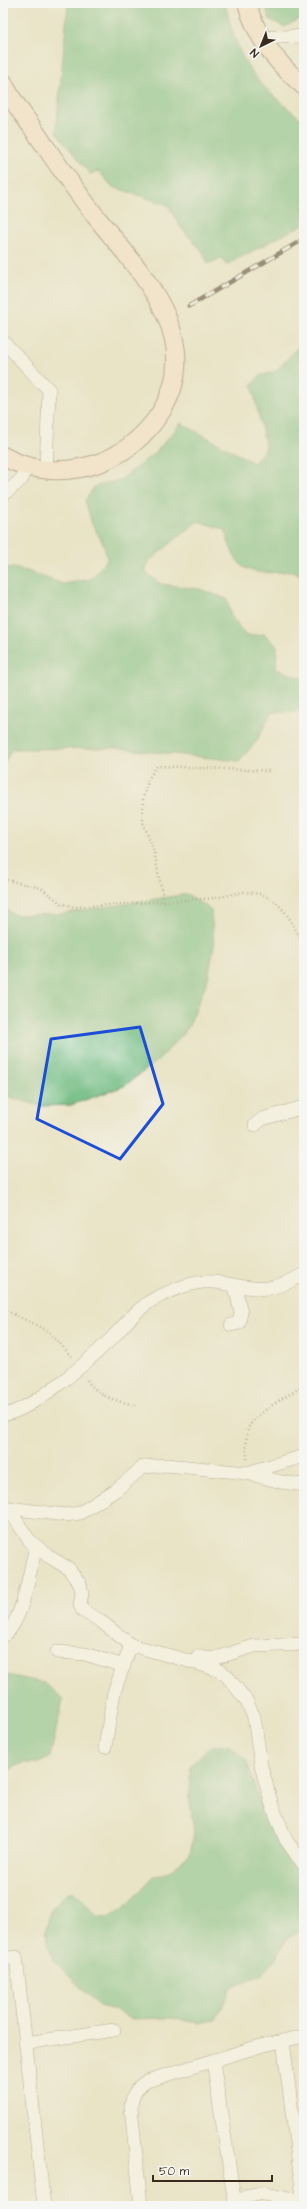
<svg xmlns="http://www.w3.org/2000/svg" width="307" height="2209" viewBox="0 0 307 2209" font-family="'Architects Daughter',sans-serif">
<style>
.forest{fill:#76be85;stroke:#587452}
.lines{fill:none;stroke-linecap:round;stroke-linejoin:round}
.street-casing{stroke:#786b59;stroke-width:14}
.secondary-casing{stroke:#786b59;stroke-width:20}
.path{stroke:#786b59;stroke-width:2.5;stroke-dasharray:1 3;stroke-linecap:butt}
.street{stroke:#fff;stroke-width:13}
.secondary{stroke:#fce5cf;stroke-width:18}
.rail-casing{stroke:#3b2a1e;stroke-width:4.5}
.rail{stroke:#f6f6f2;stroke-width:3;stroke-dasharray:9;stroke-linecap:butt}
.marked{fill:none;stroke:#1d4ed8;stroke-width:3;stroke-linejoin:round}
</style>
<rect width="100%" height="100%" fill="#f6f6f2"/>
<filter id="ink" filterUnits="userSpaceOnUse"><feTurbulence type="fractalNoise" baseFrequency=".025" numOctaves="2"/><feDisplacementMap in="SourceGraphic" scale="8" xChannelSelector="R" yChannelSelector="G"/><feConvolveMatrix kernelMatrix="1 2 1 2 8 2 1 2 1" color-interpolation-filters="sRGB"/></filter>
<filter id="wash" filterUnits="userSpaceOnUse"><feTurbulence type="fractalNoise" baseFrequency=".012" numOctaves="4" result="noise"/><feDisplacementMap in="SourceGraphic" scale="16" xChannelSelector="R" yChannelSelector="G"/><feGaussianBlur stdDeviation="0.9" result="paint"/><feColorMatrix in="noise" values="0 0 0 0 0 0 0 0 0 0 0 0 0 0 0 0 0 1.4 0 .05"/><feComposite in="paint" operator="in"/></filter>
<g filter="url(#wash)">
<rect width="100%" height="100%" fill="#eae4c7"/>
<!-- forest -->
<g class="forest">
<path d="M68 3H225C238 64 255 83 304 121V224L226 265 222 258 208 264 203 252 182 229 168 205 113 187 98 171 90 174 56 132Z"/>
<path d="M265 3H304V16L285 27 269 19Z"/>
<path d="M299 346H304V578L294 571C250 575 237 576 225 530L198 521 149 561 145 572 161 584 200 589 227 599 231 616 246 636 265 634 277 646 276 669 304 679V712H272L256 742 239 761 115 748 12 749 3 765V574L8 567 27 571 63 584 91 579 107 559 104 545 92 524 85 501 94 487 122 479 156 452 181 423 254 463 266 448 252 385 260 376 276 371Z"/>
<path d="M187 894 211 910 214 946 208 979 188 1028 159 1060 124 1086 71 1105 41 1106 3 1095V908L15 915 60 914Z"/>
<path d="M3 1674 45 1683 63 1700 50 1757 39 1763H23L12 1768 3 1784Z"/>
<path d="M228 1745 247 1761 259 1802 285 1857 304 1879V1929L287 1939 276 1958 261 1975 231 1988 216 2020 198 2023 171 2018 132 2019 116 2010 99 2006 53 1960 45 1931 52 1908 68 1892H75L97 1916 108 1917 122 1910 153 1877 169 1872 190 1854 194 1831 189 1794 191 1765 210 1746Z"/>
</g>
</g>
<g filter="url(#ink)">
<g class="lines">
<!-- street casing -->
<g class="street-casing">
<g id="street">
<path d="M262 38 301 36"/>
<path d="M3 341 49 390 46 470"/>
<path d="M3 495 22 479 26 467"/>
<path d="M255 1125 262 1119 300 1108 304 1114"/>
<path d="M231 1325 239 1323 241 1312 235 1287"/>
<path d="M3 1415C33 1410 86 1363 109 1341 124 1326 137 1308 156 1298 173 1290 194 1280 214 1282 255 1287 264 1297 304 1274"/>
<path d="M247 1473 304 1456"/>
<path d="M3 1504 8 1508 65 1515 80 1513 116 1490 143 1467 167 1465 247 1473 281 1482 304 1485"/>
<path d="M8 1508 29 1540 48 1556 68 1568 80 1584 82 1593 80 1605 83 1611 99 1620 131 1645 203 1665 218 1670 227 1676 246 1700 254 1717 261 1766 272 1805 286 1840 304 1865"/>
<path d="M3 1636C24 1622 29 1570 36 1547"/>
<path d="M57 1652 85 1654 124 1666"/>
<path d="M198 1657 213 1659 254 1646 304 1644"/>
<path d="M105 1747 114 1692 131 1645"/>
<path d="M3 1959 16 1957 44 2206"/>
<path d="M283 2041 303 2198"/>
<path d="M25 2043 114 2030"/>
<path d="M213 2061 235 2204"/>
<path d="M141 2206 131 2107C132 2095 136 2088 147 2081L260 2046 304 2036"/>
<path d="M233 2206C262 2180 274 2204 304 2198"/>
</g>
</g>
<!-- secondary casing -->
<g class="secondary-casing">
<g id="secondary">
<path d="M247 3C256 37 277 64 304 86"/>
<path d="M3 82C10 98 22 113 32 127 53 158 74 189 97 218 140 272 207 339 161 412 145 436 126 453 99 463 68 474 32 473 3 456"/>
</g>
</g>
<!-- path -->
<g class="path">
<path d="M3 879 41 888 62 904 76 907 215 898 244 892 261 894 276 902 286 913 304 944"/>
<path d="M164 901 154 852 143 822V798L149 778 157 766 270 771"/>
<path d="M3 1309 48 1331 72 1357"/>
<path d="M87 1380C97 1396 120 1403 138 1405"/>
<path d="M247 1459C247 1449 245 1437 249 1427 255 1413 291 1394 304 1385"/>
</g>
<!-- street -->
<use href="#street" class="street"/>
<!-- secondary -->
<use href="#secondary" class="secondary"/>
<!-- rail casing -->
<g class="rail-casing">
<path id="rail" d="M189 306 304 239"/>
</g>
<!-- rail -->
<use href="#rail" class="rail"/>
</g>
</g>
<!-- marked area -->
<path d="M0 0H307V2209H0ZM140 1027 163 1104 120 1159 37 1119 51 1039Z" fill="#eae4c7" fill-opacity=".55" fill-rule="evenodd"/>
<path class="marked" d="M140 1027 163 1104 120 1159 37 1119 51 1039Z"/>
<!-- margin -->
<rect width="307" height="2209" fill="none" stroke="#f6f6f2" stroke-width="16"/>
<!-- north arrow -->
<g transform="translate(261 46) rotate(223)" stroke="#f6f6f2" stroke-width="3" paint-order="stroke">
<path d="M0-3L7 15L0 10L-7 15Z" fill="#3b2a1e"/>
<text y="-6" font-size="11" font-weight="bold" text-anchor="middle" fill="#3b2a1e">N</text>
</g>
<!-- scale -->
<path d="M153 2175v6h119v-6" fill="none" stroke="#3b2a1e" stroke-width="2"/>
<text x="159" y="2175" font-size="12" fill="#3b2a1e" stroke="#f6f6f2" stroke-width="3" paint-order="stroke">50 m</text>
</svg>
